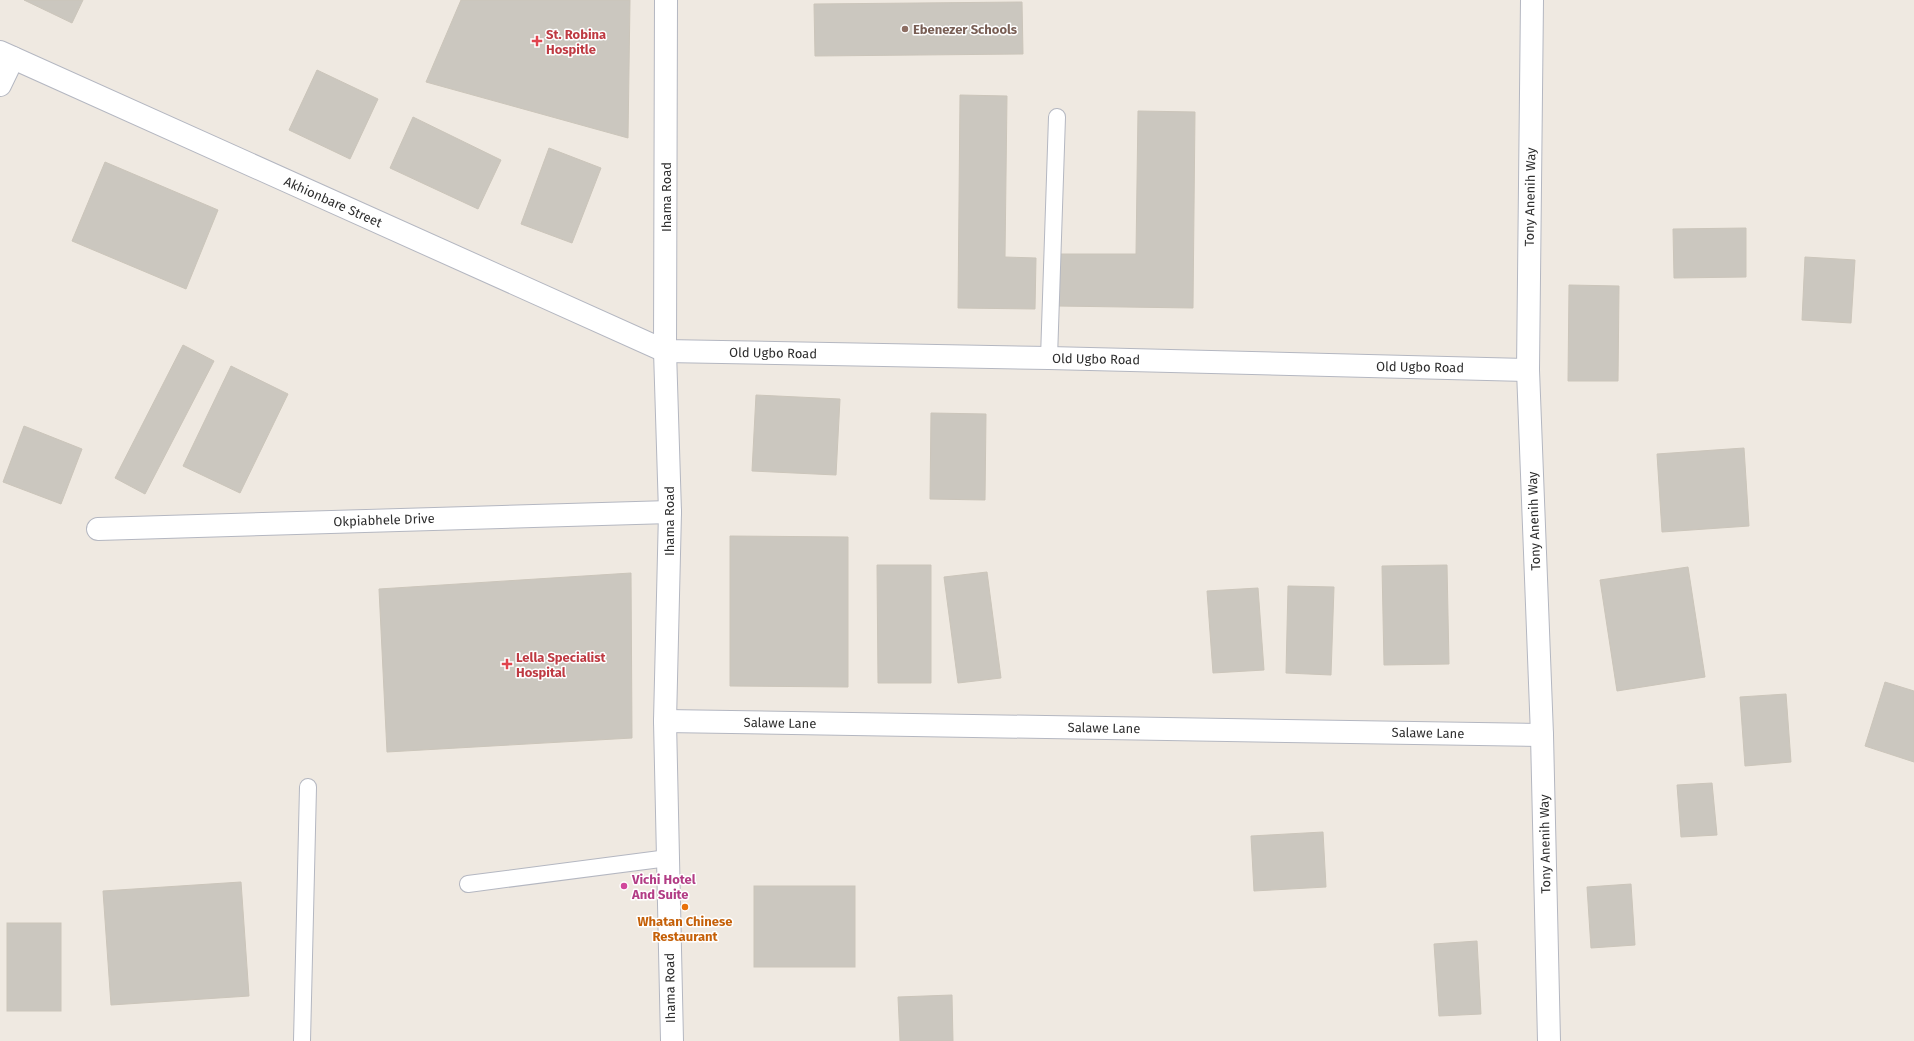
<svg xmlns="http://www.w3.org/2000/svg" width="1914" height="1041" viewBox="0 0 1914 1041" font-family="'Fira Sans',sans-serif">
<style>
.building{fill:#cbc7bf;stroke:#cbc5ba}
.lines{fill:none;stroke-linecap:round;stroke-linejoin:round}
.service-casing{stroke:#b4b7c1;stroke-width:18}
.minor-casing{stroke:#b4b7c1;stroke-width:24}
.service{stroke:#fff;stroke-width:16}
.minor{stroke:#fff;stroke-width:22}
.education-dot{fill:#8d6e63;stroke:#fff;stroke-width:1.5}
.health-dot{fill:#e0444e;stroke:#fff;stroke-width:1.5}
.hotel-dot{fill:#d1479c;stroke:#fff;stroke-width:1.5}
.food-dot{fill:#e8710a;stroke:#fff;stroke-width:1.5}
.labels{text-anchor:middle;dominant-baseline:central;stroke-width:3;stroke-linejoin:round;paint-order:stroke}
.education-label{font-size:13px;font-weight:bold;fill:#785e54;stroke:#fff;text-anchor:start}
.health-label{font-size:13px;font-weight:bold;fill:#be3a42;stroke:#fff;text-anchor:start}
.street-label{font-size:13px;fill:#2e2e2e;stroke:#fff}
.hotel-label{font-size:13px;font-weight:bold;fill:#b23c85;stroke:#fff;text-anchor:start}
.food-label{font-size:13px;font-weight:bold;fill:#c56008;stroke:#fff}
</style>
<rect width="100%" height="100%" fill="#efe9e1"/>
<!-- building -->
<g class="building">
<path d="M24 0H83L72 23Z"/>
<path d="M461 0H630L628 138 426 82Z"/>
<path d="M1022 2 1023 54 815 56 814 4Z"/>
<path d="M317 70 378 99 350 159 289 130Z"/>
<path d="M960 95 1007 96 1005 257 1036 258 1035 309 958 308Z"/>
<path d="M1138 111 1195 112 1193 308 1057 306 1058 254H1136Z"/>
<path d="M413 117 501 160 478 209 390 168Z"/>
<path d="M549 148 601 168 572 243 521 224Z"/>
<path d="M105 162 218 210 186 289 72 241Z"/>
<path d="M1746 228V277L1674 278 1673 229Z"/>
<path d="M1805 257 1855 260 1851 323 1802 320Z"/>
<path d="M1569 285 1619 286 1618 381H1568Z"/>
<path d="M183 345 214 361 145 494 115 478Z"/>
<path d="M231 366 288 394 240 493 183 466Z"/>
<path d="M756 395 840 399 836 475 752 471Z"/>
<path d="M931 413 986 414 985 500 930 499Z"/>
<path d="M24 426 82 449 61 504 3 482Z"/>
<path d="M1744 448 1749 526 1662 532 1657 454Z"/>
<path d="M730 536 848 537V687L730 686Z"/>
<path d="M877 565H931V683H878Z"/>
<path d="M1447 565 1449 664 1384 665 1382 566Z"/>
<path d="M1688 567 1705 677 1617 691 1600 580Z"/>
<path d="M987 572 1001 678 958 683 944 577Z"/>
<path d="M631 573 632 738 387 752 379 589Z"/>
<path d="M1288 586 1334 587 1331 675 1286 673Z"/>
<path d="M1258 588 1264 670 1213 673 1207 591Z"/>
<path d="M1885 682 1914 691V762L1865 746Z"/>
<path d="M1786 694 1791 762 1745 766 1740 697Z"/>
<path d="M1712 783 1717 835 1681 837 1677 785Z"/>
<path d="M1323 832 1326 887 1254 891 1251 836Z"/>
<path d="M241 882 249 996 111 1005 103 891Z"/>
<path d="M1631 884 1635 945 1591 948 1587 887Z"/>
<rect x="754" y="886" width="101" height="81"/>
<rect x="7" y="923" width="54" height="88"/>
<path d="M1477 941 1481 1014 1439 1016 1434 944Z"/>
<path d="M952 995 953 1041H900L898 997Z"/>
</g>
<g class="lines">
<!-- service casing -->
<g class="service-casing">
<g id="service">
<path d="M1049 358 1057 117"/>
<path d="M468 884 668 858"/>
<path d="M302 1041 308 787"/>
</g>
</g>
<!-- minor casing -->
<g class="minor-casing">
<g id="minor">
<path d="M666 0 665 351 670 512 665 721 672 1041"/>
<path d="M1532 0 1528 370 1542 735 1549 1041"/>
<path d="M0 52 665 351 1049 358 1528 370"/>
<path d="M0 85 13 58"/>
<path d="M98 529 670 512"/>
<path d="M665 721 1542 735"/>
</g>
</g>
<!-- service -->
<use href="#service" class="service"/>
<!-- minor -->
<use href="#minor" class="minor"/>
</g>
<!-- markers -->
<circle class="education-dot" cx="905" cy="29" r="4"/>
<g class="health-dot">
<path d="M535 35h4v4h4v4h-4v4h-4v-4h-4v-4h4z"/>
<path d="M505 658h4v4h4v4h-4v4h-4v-4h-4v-4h4z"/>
</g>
<circle class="hotel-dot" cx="624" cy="886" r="4"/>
<circle class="food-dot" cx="685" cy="907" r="4"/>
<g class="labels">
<!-- education labels -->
<g class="education-label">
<text x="913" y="29">Ebenezer Schools</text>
</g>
<!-- health labels -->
<g class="health-label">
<text x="546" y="34">St. Robina<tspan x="546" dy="15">Hospitle</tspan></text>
<text x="516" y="657">Lella Specialist<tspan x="516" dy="15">Hospital</tspan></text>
</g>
<!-- street labels -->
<g class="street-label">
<text transform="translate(666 197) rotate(-90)">Ihama Road</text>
<text transform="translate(1530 197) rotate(-89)">Tony Anenih Way</text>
<text transform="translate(333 202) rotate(24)">Akhionbare Street</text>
<text transform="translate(773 353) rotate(1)">Old Ugbo Road</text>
<text transform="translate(1096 359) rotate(1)">Old Ugbo Road</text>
<text transform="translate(1420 367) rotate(1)">Old Ugbo Road</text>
<text transform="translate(384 520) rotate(-2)">Okpiabhele Drive</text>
<text transform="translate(669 521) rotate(-90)">Ihama Road</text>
<text transform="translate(1534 521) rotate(-92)">Tony Anenih Way</text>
<text transform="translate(780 723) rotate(1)">Salawe Lane</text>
<text transform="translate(1104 728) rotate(1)">Salawe Lane</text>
<text transform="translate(1428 733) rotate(1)">Salawe Lane</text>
<text transform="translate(1545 844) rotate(-91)">Tony Anenih Way</text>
<text transform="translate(670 988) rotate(-91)">Ihama Road</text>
</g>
<!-- hotel labels -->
<g class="hotel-label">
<text x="632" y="879">Vichi Hotel<tspan x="632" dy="15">And Suite</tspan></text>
</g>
<!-- food labels -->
<g class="food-label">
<text x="685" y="921">Whatan Chinese<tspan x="685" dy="15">Restaurant</tspan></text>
</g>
</g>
</svg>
